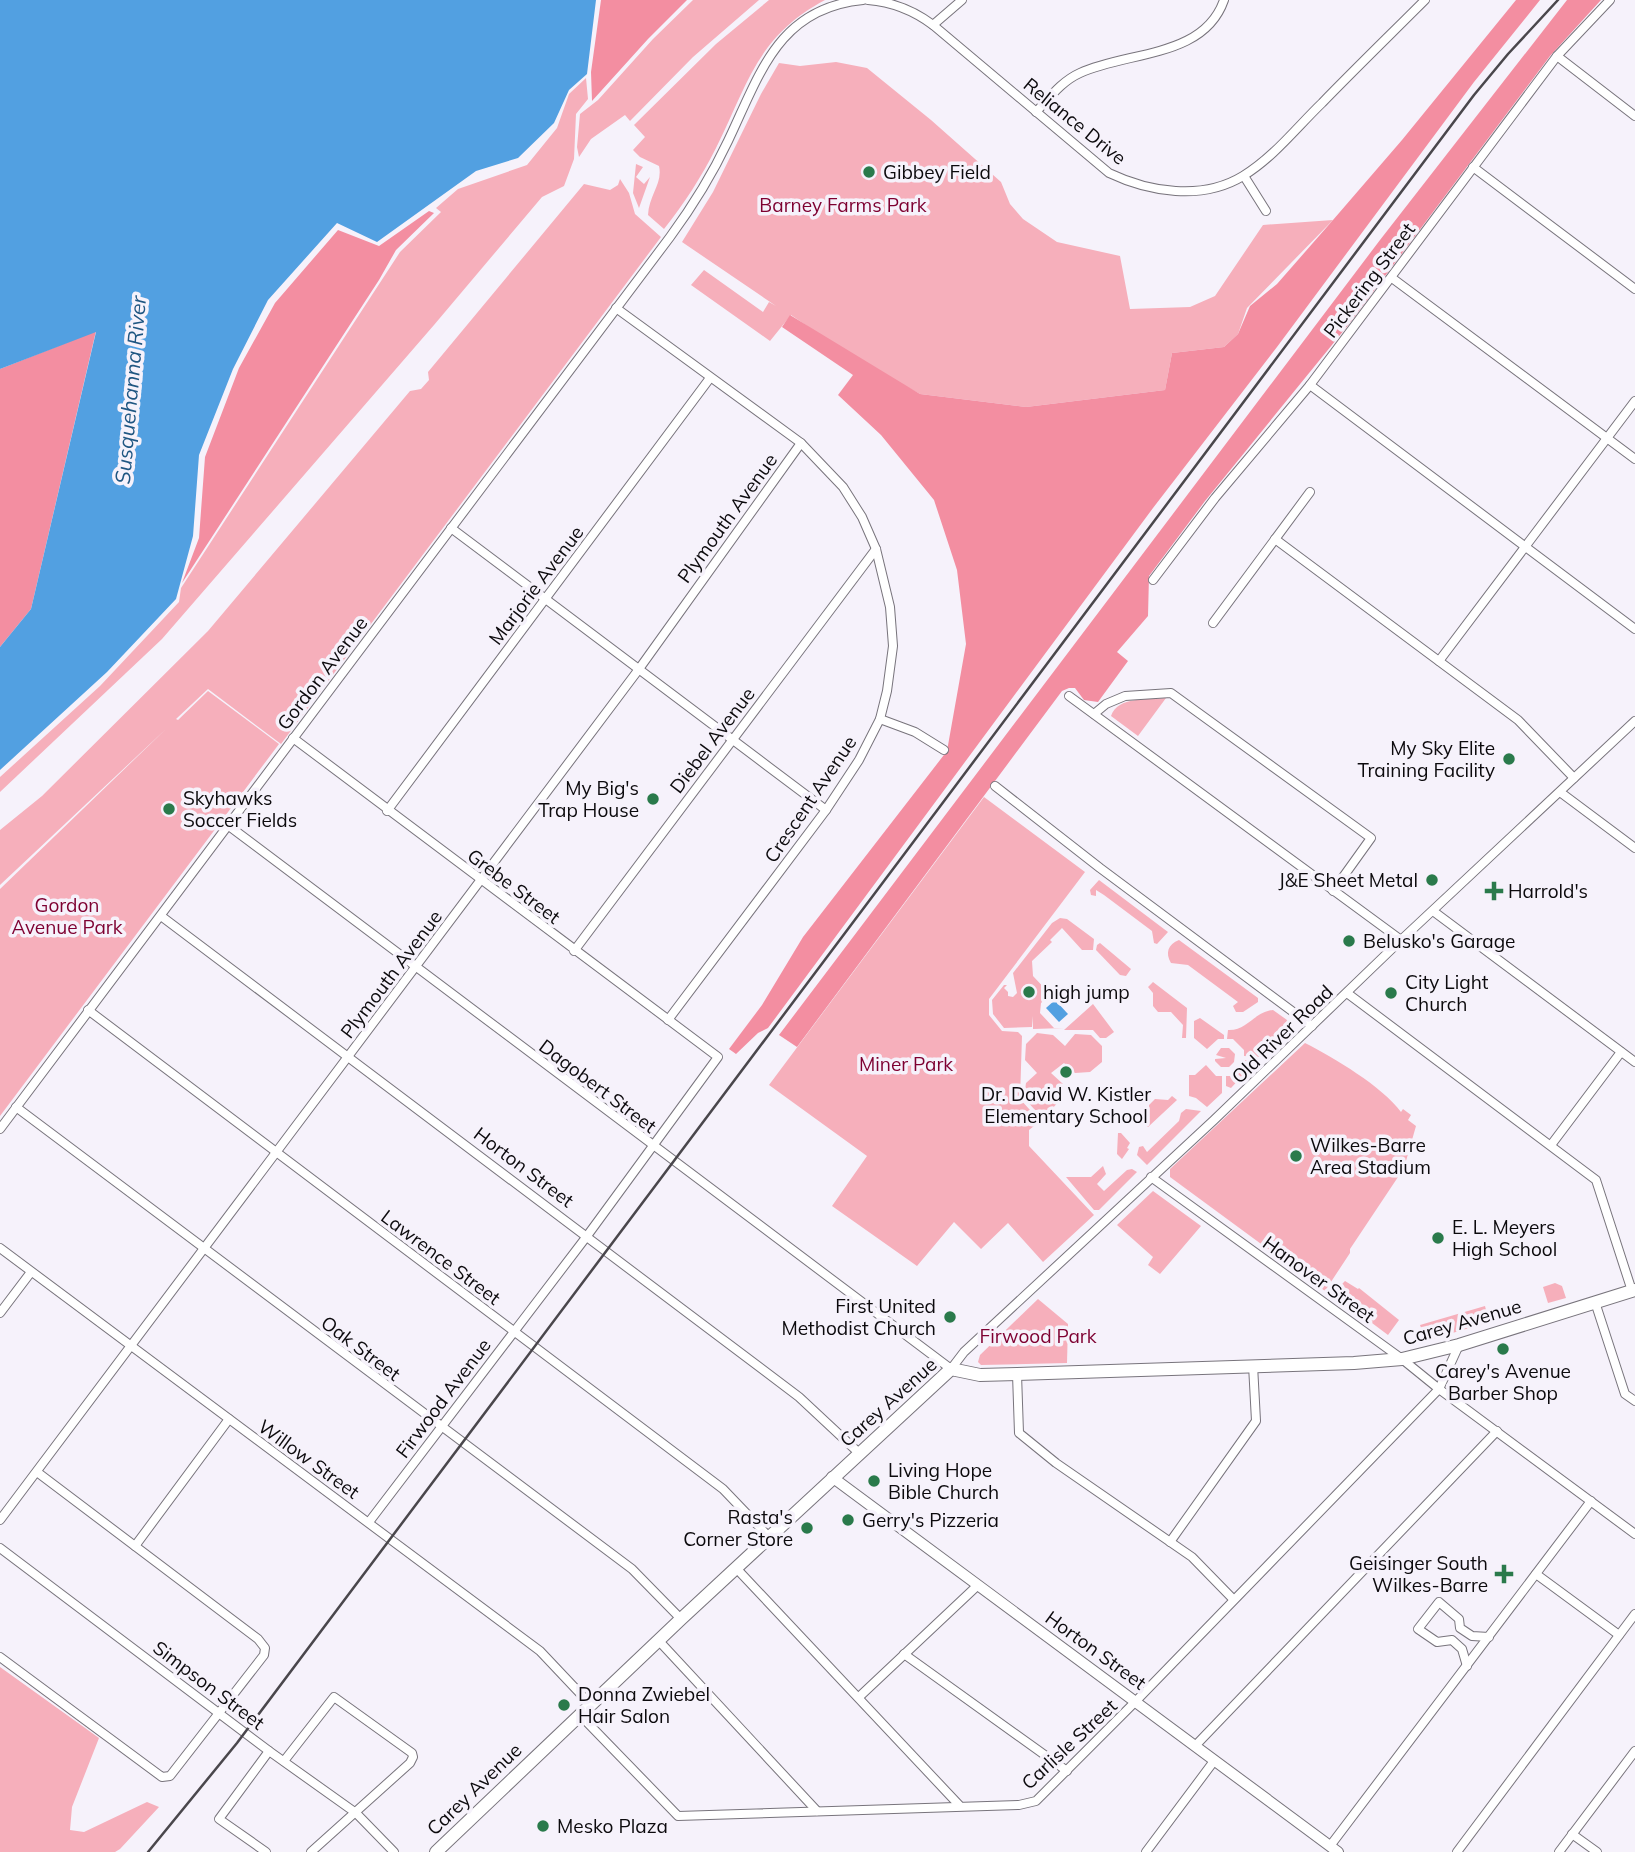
<svg xmlns="http://www.w3.org/2000/svg" width="1635" height="1852" viewBox="0 0 1635 1852" font-family="Mulish,sans-serif">
<style>
.green{fill:#f6afbb}
.forest{fill:#f38ea1}
.water{fill:#52a0e1}
.lines{fill:none;stroke-linecap:round;stroke-linejoin:round}
.street-casing{stroke:#78747c;stroke-width:10}
.secondary-casing{stroke:#78747c;stroke-width:12}
.primary-casing{stroke:#78747c;stroke-width:14}
.street{stroke:#fff;stroke-width:8}
.secondary{stroke:#fff;stroke-width:10}
.primary{stroke:#fff;stroke-width:12}
.rail{stroke:#4a474c;stroke-width:2.5}
.poi-dot{fill:#2a7a4b;stroke:#f6f2fb;stroke-width:2.5}
.labels{text-anchor:middle;dominant-baseline:central;stroke-width:7;stroke-linejoin:round;paint-order:stroke}
.street-label{font-size:19px;fill:#0c0a0d;stroke:#f6f2fb}
.poi-label{font-size:19px;fill:#0c0a0d;stroke:#f6f2fb;text-anchor:start}
.park-label{font-size:19px;fill:#7e0031;stroke:#f6f2fb}
.water-label{font-size:21px;font-style:italic;fill:#1f5682;stroke:#f6f2fb}
</style>
<rect width="100%" height="100%" fill="#f6f2fb"/>
<!-- green -->
<g class="green">
<path d="M693 0H759L693 57 630 121 625 115 591 139 579 157 577 147 580 114 598 100 653 39Z"/>
<path d="M769 0H825C757 36 748 84 716 148 702 176 684 204 664 229L648 215C649 195 663 183 659 166L640 157 633 150 645 137 634 125 716 44Z"/>
<path d="M836 62 867 68 931 120 1001 182 1010 204 1023 219 1057 242 1120 256 1130 309 1190 307 1215 296 1263 225 1333 220 1247 308 1238 334 1224 347 1172 353 1165 390 1026 407 920 394 856 359 791 315 770 341 691 285 704 270 763 312 769 302 776 306 682 242 713 192 761 94 779 63 800 66Z"/>
<path d="M586 78 588 99 576 114 574 159 564 186 542 197 434 325 162 639 0 792V777L100 686 179 602 181 588 400 252 441 212 436 208 458 189 527 165 557 128 569 94Z"/>
<path d="M636 164 643 167 636 177 644 184 650 177 639 208 633 193Z"/>
<path d="M620 179 629 193 635 214 661 237 281 744 208 689 176 719 178 720 208 691 279 744 0 1116V889L167 728 0 885V830L42 796 208 631 410 391 421 389 429 380 428 372 584 184 610 190 618 185Z"/>
<path d="M1166 698 1138 736 1111 716C1118 696 1148 700 1166 698Z"/>
<path d="M984 797 1085 872 989 999V1015L1002 1031 1018 1032 1022 1036 1020 1099 1040 1121 1029 1130V1146L1094 1215 1043 1262 1008 1223 981 1249 954 1222 917 1266 832 1206 867 1156 769 1085Z"/>
<path d="M1099 880 1160 926 1168 932 1157 944 1154 943 1152 931 1104 895 1096 890V896L1091 895 1090 890Z"/>
<path d="M1060 918 1067 919 1094 939 1093 950H1082L1062 928 1050 940 1052 942 1032 961 1033 976 1050 994 1041 1003 1040 1013 1054 1028H1064L1033 1029V1016L1032 1027 1004 1028 993 1014 992 1000 1004 985H1007L1004 988 1008 992V996L1013 997 1017 993 1013 973 1052 923Z"/>
<path d="M1179 940 1258 998V1002L1243 1012H1236L1233 1006 1238 1002 1188 965 1171 963C1165 953 1168 944 1179 940Z"/>
<path d="M1100 943 1131 969 1126 976 1120 975 1096 950 1097 945Z"/>
<path d="M1153 982 1187 1008 1186 1038H1182L1183 1025 1171 1012H1158L1153 1006V993L1148 987Z"/>
<path d="M1093 1004 1114 1032 1106 1038H1100L1093 1030H1064Z"/>
<path d="M1273 1010 1294 1025 1261 1057 1244 1056V1050L1233 1039H1227L1228 1030C1247 1031 1254 1012 1273 1010Z"/>
<path d="M1200 1018 1224 1035V1039H1218L1207 1049 1194 1038V1021Z"/>
<path d="M1037 1033 1053 1035 1065 1046 1075 1034 1091 1035 1102 1046V1062L1090 1072 1075 1073 1064 1063 1051 1073 1063 1084 1061 1099 1051 1110H1035L1024 1098 1026 1083 1037 1073 1025 1060 1026 1044Z"/>
<path d="M1305 1043C1333 1057 1383 1087 1401 1112L1403 1109 1411 1115 1408 1120 1416 1126 1404 1168 1350 1249V1253L1325 1291 1170 1177V1169Z"/>
<path d="M1221 1048H1229L1235 1054 1234 1062 1229 1067H1221L1215 1061V1059L1226 1058 1216 1055Z"/>
<path d="M1244 1060H1257L1231 1088 1226 1086V1076H1233L1243 1065Z"/>
<path d="M1206 1065 1216 1076H1222V1093L1207 1107 1196 1098 1189 1096V1075H1195Z"/>
<path d="M1172 1096 1177 1100 1148 1127 1144 1123 1149 1117V1105L1155 1099 1168 1100Z"/>
<path d="M1186 1109 1201 1111 1147 1165 1137 1155 1139 1147 1143 1146 1147 1152 1179 1121 1181 1113Z"/>
<path d="M1118 1133H1121L1130 1143 1127 1148 1129 1149 1122 1159 1117 1154Z"/>
<path d="M1103 1166 1106 1174 1097 1184 1104 1191 1127 1170 1132 1169 1137 1172 1099 1210H1094L1066 1177H1091Z"/>
<path d="M1153 1191 1201 1226 1160 1274 1148 1265 1153 1257 1117 1225Z"/>
<path d="M1345 1281 1358 1289 1359 1288 1399 1320 1388 1335 1336 1296 1334 1292Z"/>
<path d="M1555 1283 1562 1286 1566 1298 1548 1303 1543 1287Z"/>
<path d="M1038 1299 1068 1324 1067 1363 981 1365 978 1362 980 1355Z"/>
<path d="M1485 1306 1489 1322 1426 1341 1420 1325Z"/>
<path d="M0 1667 99 1738 72 1807 70 1830 84 1832 147 1802 159 1807 120 1849 115 1852H0Z"/>
</g>
<!-- forest -->
<g class="forest">
<path d="M601 0H687L648 39 592 101 591 72Z"/>
<path d="M1516 0H1540L1474 82 1277 347 1153 508 768 1028 758 1033 736 1054 729 1049 762 1005 803 937 947 751 966 644 957 570 934 500 881 435 838 395 853 375 782 327 790 315 920 394 1026 407 1165 390 1172 353 1224 347 1238 334 1250 306 1277 284 1333 220 1402 140Z"/>
<path d="M1567 0H1601L1550 56 1349 324 1205 501 1149 576 1148 616 1117 652 1128 661 1098 702 1084 700 1075 688H1069L1062 691 797 1047 779 1035 1380 240Z"/>
<path d="M429 211 434 213 396 250 379 280 182 583 199 538 205 457 239 368 275 303 338 230 379 246Z"/>
<path d="M96 331 31 609 0 647V369Z"/>
</g>
<!-- water -->
<g class="water">
<path d="M0 0H596L587 74 569 90 554 123 518 158 476 171 377 242 337 223 268 300 233 369 199 455 193 536 176 599 107 672 0 770V647L31 609 96 332 0 369Z"/>
<path d="M1055 1000 1068 1014 1059 1022 1046 1008Z"/>
</g>
<g class="lines">
<!-- street casing -->
<g class="street-casing">
<g id="street">
<path d="M868 0C893 2 913 10 933 25L1109 173C1149 192 1202 201 1243 176 1274 157 1297 127 1322 103 1356 68 1391 34 1425 0"/>
<path d="M933 25 962 0"/>
<path d="M1557 56 1635 116"/>
<path d="M1036 112C1050 97 1062 81 1080 73 1128 51 1204 58 1224 0"/>
<path d="M1473 167 1635 289"/>
<path d="M1244 176 1266 211"/>
<path d="M1392 278 1635 459"/>
<path d="M616 308 801 443 843 487 862 517 876 549 890 607 893 646 887 691 880 719 859 760 826 810 668 1020"/>
<path d="M1310 385 1635 629"/>
<path d="M451 528 826 810"/>
<path d="M1275 539 1518 720 1574 778"/>
<path d="M1153 580 1215 498 1310 385 1557 56 1610 0"/>
<path d="M1213 623 1310 492"/>
<path d="M1439 661 1635 401"/>
<path d="M1069 696 1401 940"/>
<path d="M1094 714 1106 704 1125 696 1171 693 1371 838 1333 891"/>
<path d="M880 719 915 732 944 750"/>
<path d="M293 738 718 1057 587 1236 369 1522"/>
<path d="M995 786 1100 868 1312 1026"/>
<path d="M1560 792 1635 848"/>
<path d="M387 811 710 378"/>
<path d="M229 826 951 1369 964 1352 1214 1120 1401 940 1635 721"/>
<path d="M1433 911 1635 1062"/>
<path d="M161 916 799 1397 859 1453"/>
<path d="M574 951 876 549"/>
<path d="M1347 993 1596 1180 1632 1291"/>
<path d="M88 1010 723 1489 769 1537"/>
<path d="M16 1107 632 1569 681 1619"/>
<path d="M0 1129 670 237C692 207 712 175 728 141 760 74 778 8 863 0"/>
<path d="M1551 1145 1621 1052"/>
<path d="M1151 1177 1402 1359 1439 1389 1635 1534"/>
<path d="M0 1248 540 1651 591 1705"/>
<path d="M1595 1302 1625 1394 1635 1401"/>
<path d="M0 1313 31 1272"/>
<path d="M1017 1374 1019 1433 1056 1463 1192 1557 1233 1599"/>
<path d="M0 1520 639 669 801 443"/>
<path d="M1170 1542 1256 1421 1253 1365"/>
<path d="M135 1546 229 1419"/>
<path d="M0 1548 269 1751 356 1813 394 1852"/>
<path d="M736 1568 959 1805"/>
<path d="M1536 1574 1619 1635"/>
<path d="M659 1641 817 1811"/>
<path d="M904 1654 1067 1771"/>
<path d="M0 1657 162 1777 170 1776 264 1655 265 1648 258 1639 37 1472"/>
<path d="M1467 1666 1462 1649 1452 1640 1437 1642 1418 1629 1439 1602 1459 1619 1460 1628 1472 1636 1489 1637"/>
<path d="M859 1697 978 1585"/>
<path d="M580 1715 678 1816 1019 1805 1036 1801 1136 1701 1439 1389 1459 1345"/>
<path d="M1195 1746 1497 1431"/>
<path d="M284 1761 334 1697 412 1753 413 1757 410 1763 311 1852"/>
<path d="M1572 1834 1597 1852"/>
<path d="M1330 1846 1591 1501"/>
<path d="M266 1852 219 1819 269 1751"/>
<path d="M1146 1852 1214 1761"/>
<path d="M1457 1852 1635 1614"/>
<path d="M1559 1852 1635 1751"/>
</g>
</g>
<!-- secondary casing -->
<g class="secondary-casing">
<path id="secondary" d="M832 1477 1338 1852"/>
</g>
<!-- primary casing -->
<g class="primary-casing">
<path id="primary" d="M436 1852 681 1619 951 1369 980 1375 1017 1374 1354 1363 1402 1359 1459 1345 1635 1290"/>
</g>
<!-- street -->
<use href="#street" class="street"/>
<!-- secondary -->
<use href="#secondary" class="secondary"/>
<!-- primary -->
<use href="#primary" class="primary"/>
<!-- rail -->
<path class="rail" d="M148 1852 237 1743 1474 95 1508 54 1558 0"/>
</g>
<!-- markers -->
<g class="poi-dot">
<circle cx="869" cy="172" r="7"/>
<circle cx="1509" cy="759" r="7"/>
<circle cx="653" cy="799" r="7"/>
<circle cx="169" cy="809" r="7"/>
<circle cx="1432" cy="880" r="7"/>
<path d="M1490.5 880.5h7v7h7v7h-7v7h-7v-7h-7v-7h7z"/>
<circle cx="1349" cy="941" r="7"/>
<circle cx="1029" cy="992" r="7"/>
<circle cx="1391" cy="993" r="7"/>
<circle cx="1066" cy="1072" r="7"/>
<circle cx="1296" cy="1156" r="7"/>
<circle cx="1438" cy="1238" r="7"/>
<circle cx="950" cy="1317" r="7"/>
<circle cx="1503" cy="1349" r="7"/>
<circle cx="874" cy="1481" r="7"/>
<circle cx="848" cy="1520" r="7"/>
<circle cx="807" cy="1528" r="7"/>
<path d="M1500.5 1563.5h7v7h7v7h-7v7h-7v-7h-7v-7h7z"/>
<circle cx="564" cy="1705" r="7"/>
<circle cx="543" cy="1826" r="7"/>
</g>
<g class="labels">
<!-- street labels -->
<g class="street-label">
<text transform="translate(1075 121) rotate(39)">Reliance Drive</text>
<text transform="translate(1369 280) rotate(-53)">Pickering Street</text>
<text transform="translate(727 518) rotate(-54)">Plymouth Avenue</text>
<text transform="translate(536 585) rotate(-53)">Marjorie Avenue</text>
<text transform="translate(322 673) rotate(-53)">Gordon Avenue</text>
<text transform="translate(712 740) rotate(-53)">Diebel Avenue</text>
<text transform="translate(810 799) rotate(-56)">Crescent Avenue</text>
<text transform="translate(514 886) rotate(37)">Grebe Street</text>
<text transform="translate(391 974) rotate(-53)">Plymouth Avenue</text>
<text transform="translate(1282 1034) rotate(-44)">Old River Road</text>
<text transform="translate(598 1086) rotate(37)">Dagobert Street</text>
<text transform="translate(524 1167) rotate(37)">Horton Street</text>
<text transform="translate(441 1257) rotate(37)">Lawrence Street</text>
<text transform="translate(1319 1279) rotate(36)">Hanover Street</text>
<text transform="translate(1462 1322) rotate(-16)">Carey Avenue</text>
<text transform="translate(361 1348) rotate(37)">Oak Street</text>
<text transform="translate(443 1398) rotate(-53)">Firwood Avenue</text>
<text transform="translate(888 1402) rotate(-42)">Carey Avenue</text>
<text transform="translate(309 1459) rotate(36)">Willow Street</text>
<text transform="translate(1096 1650) rotate(36)">Horton Street</text>
<text transform="translate(209 1685) rotate(37)">Simpson Street</text>
<text transform="translate(1069 1744) rotate(-43)">Carlisle Street</text>
<text transform="translate(474 1789) rotate(-44)">Carey Avenue</text>
</g>
<!-- poi labels -->
<g class="poi-label">
<text x="883" y="172">Gibbey Field</text>
<text x="1495" y="748" text-anchor="end">My Sky Elite<tspan x="1495" dy="22">Training Facility</tspan></text>
<text x="639" y="788" text-anchor="end">My Big's<tspan x="639" dy="22">Trap House</tspan></text>
<text x="183" y="798">Skyhawks<tspan x="183" dy="22">Soccer Fields</tspan></text>
<text x="1418" y="880" text-anchor="end">J&amp;E Sheet Metal</text>
<text x="1508" y="891">Harrold's</text>
<text x="1363" y="941">Belusko's Garage</text>
<text x="1405" y="982">City Light<tspan x="1405" dy="22">Church</tspan></text>
<text x="1043" y="992">high jump</text>
<text x="1066" y="1094" text-anchor="middle">Dr. David W. Kistler<tspan x="1066" dy="22">Elementary School</tspan></text>
<text x="1310" y="1145">Wilkes-Barre<tspan x="1310" dy="22">Area Stadium</tspan></text>
<text x="1452" y="1227">E. L. Meyers<tspan x="1452" dy="22">High School</tspan></text>
<text x="936" y="1306" text-anchor="end">First United<tspan x="936" dy="22">Methodist Church</tspan></text>
<text x="1503" y="1371" text-anchor="middle">Carey's Avenue<tspan x="1503" dy="22">Barber Shop</tspan></text>
<text x="888" y="1470">Living Hope<tspan x="888" dy="22">Bible Church</tspan></text>
<text x="793" y="1517" text-anchor="end">Rasta's<tspan x="793" dy="22">Corner Store</tspan></text>
<text x="862" y="1520">Gerry's Pizzeria</text>
<text x="1488" y="1563" text-anchor="end">Geisinger South<tspan x="1488" dy="22">Wilkes-Barre</tspan></text>
<text x="578" y="1694">Donna Zwiebel<tspan x="578" dy="22">Hair Salon</tspan></text>
<text x="557" y="1826">Mesko Plaza</text>
</g>
<!-- park labels -->
<g class="park-label">
<text x="843" y="205">Barney Farms Park</text>
<text x="67" y="905">Gordon<tspan x="67" dy="22">Avenue Park</tspan></text>
<text x="906" y="1064">Miner Park</text>
<text x="1038" y="1336">Firwood Park</text>
</g>
<!-- water labels -->
<g class="water-label">
<text transform="translate(130 390) rotate(-85)">Susquehanna River</text>
</g>
</g>
</svg>
